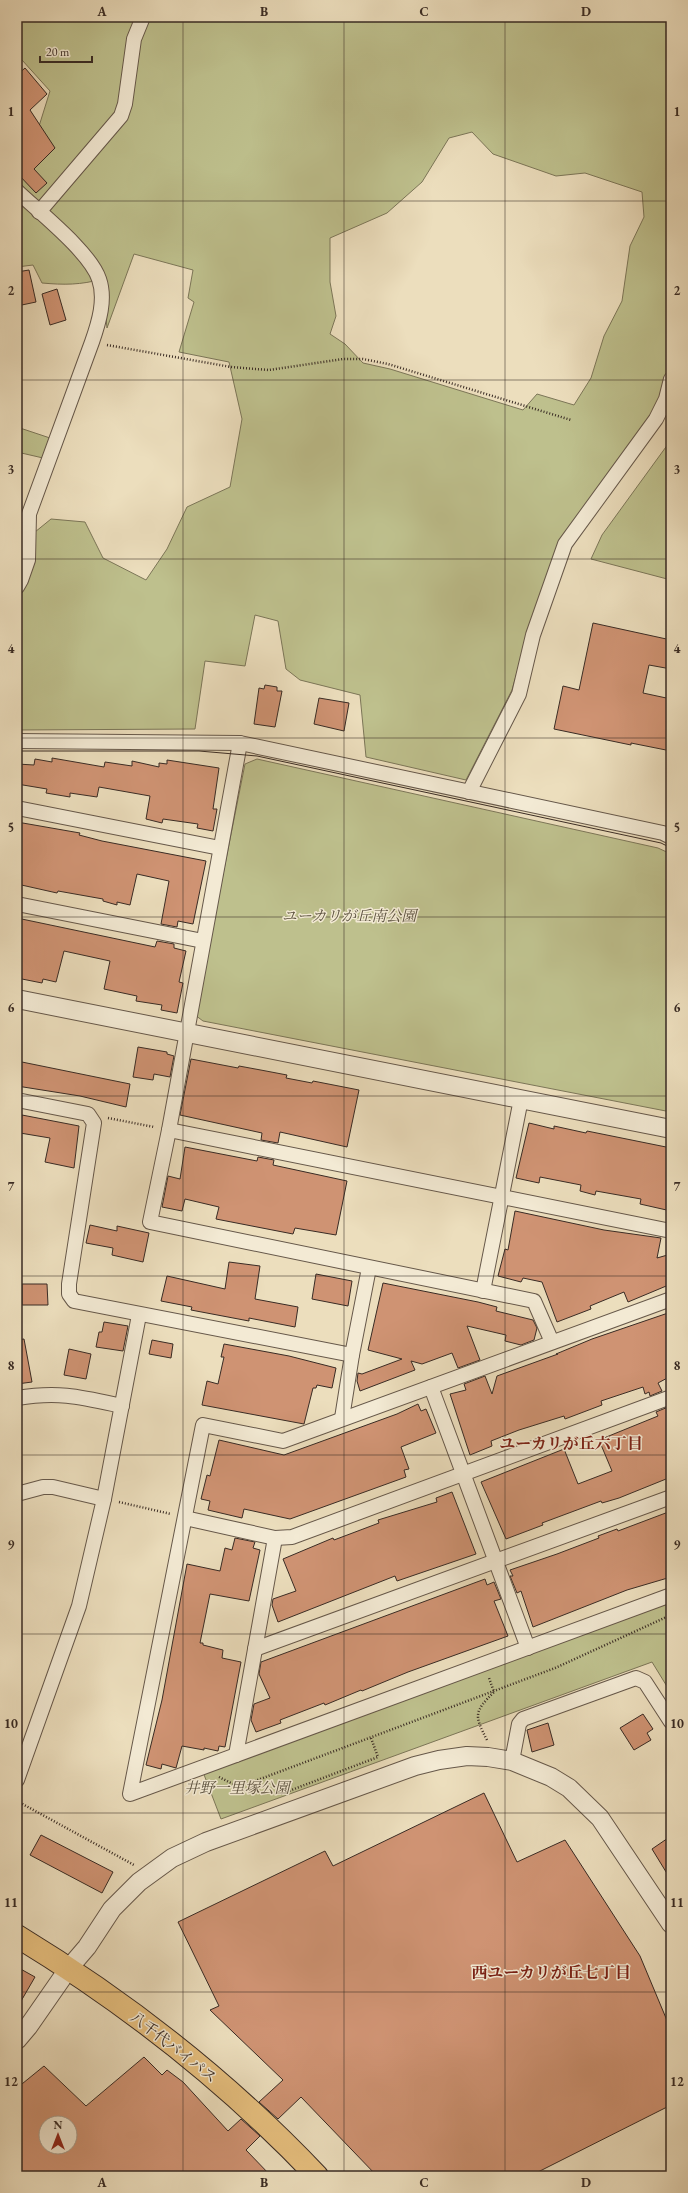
<svg xmlns="http://www.w3.org/2000/svg" width="688" height="2193" viewBox="0 0 688 2193" font-family="'EB Garamond','Noto Serif JP',serif">
<style>
.green{fill:#bec08d;stroke:#7c7658;fill-rule:evenodd}
.building{fill:#cf9373;stroke:#392b24;fill-rule:evenodd}
.lines{fill:none;stroke-linecap:round;stroke-linejoin:round}
.minor-casing{stroke:#66584a;stroke-width:16}
.tertiary-casing{stroke:#66584a;stroke-width:20}
.trunk-casing{stroke:#392b24;stroke-width:24}
.path{stroke:#392b24;stroke-width:2.5;stroke-dasharray:1 2;stroke-linecap:butt}
.minor{stroke:#f3ead4;stroke-width:14}
.tertiary{stroke:#f3ead4;stroke-width:18}
.trunk{stroke:#e6bf7e;stroke-width:22}
.tram{stroke:#392b24;stroke-width:1}
.grid{fill:none;stroke:#392b24;stroke-width:1;stroke-opacity:0.55}
.labels{text-anchor:middle;dominant-baseline:central;stroke-width:3;stroke-linejoin:round;paint-order:stroke}
.park-label{font-size:15px;font-style:italic;fill:#5a503e;stroke:#f3ead4}
.street-label{font-size:15px;fill:#392b24;stroke:#f3ead4}
.neighbourhood-label{font-size:16px;font-weight:bold;fill:#7a1f14;stroke:#f3ead4}
.neatline{fill:none;stroke:#392b24;stroke-width:1.5}
.grid-label{font-size:13px;text-anchor:middle;font-weight:bold;fill:#392b24}
</style>
<rect width="100%" height="100%" fill="#ecdebd"/>
<filter id="stains"><feTurbulence type="fractalNoise" baseFrequency=".005" numOctaves="4"/><feColorMatrix values="0 0 0 0 .2 0 0 0 0 .09 0 0 0 0 .02 0 0 0 .5 -.17"/></filter>
<radialGradient id="worn" r=".72"><stop offset=".6" stop-color="#630" stop-opacity="0"/><stop offset="1" stop-color="#630" stop-opacity=".3"/></radialGradient>
<!-- green -->
<g class="green">
<path d="M17 17H671V360L661 398 651 416 573 522 529 630 512 690 466 780 366 757 360 695 300 680 286 669 278 621 255 615 245 666 205 661 195 729 17 730V594L35 532 51 519 85 522 103 558 146 580 167 549 187 507 230 487 242 419 229 362 179 352 194 302 188 298 193 270 134 254 107 328 102 279C81 285 64 285 42 283L33 265 17 267V163L35 139 50 91 22 60 17 58ZM472 132 493 154 556 176 585 173 642 192 644 217 630 246 622 301 604 336 591 378 574 405 537 394 523 410 390 369 363 363 345 344 330 334 336 316 330 282V238L387 213 422 182 449 138Z"/>
<path d="M17 427 50 438 43 458 17 452Z"/>
<path d="M671 440V580L591 559 602 535Z"/>
<path d="M257 759 658 848 671 854V1112L203 1021 195 1015 245 764Z"/>
<path d="M671 1602V1693L652 1662 221 1819 203 1772Z"/>
</g>
<!-- building -->
<g class="building">
<path d="M25 68 47 94 30 110 55 148 34 169 47 183 36 193 17 173V75Z"/>
<path d="M29 270 36 302 17 306V272Z"/>
<path d="M57 289 66 320 50 325 42 294Z"/>
<path d="M593 623 671 640V669L649 665 643 693 671 699V751L631 743V745L554 729 563 686 579 690Z"/>
<path d="M265 685 277 687V691H282L275 727 254 724 259 688 264 689Z"/>
<path d="M319 698 349 703 344 731 314 724Z"/>
<path d="M52 758 104 767 105 762 132 766V761L159 767V763L167 764V760L219 768 213 809H217L213 831 197 828 198 824 163 819 162 823 146 819 150 796 99 787 97 797 70 793V797L46 793 47 789 17 784V764L34 765 35 759 52 762Z"/>
<path d="M17 822 80 833 79 835 102 841 206 861 193 924 178 921 177 927 161 924 169 881 137 874 130 905 117 902V905L103 901V899L58 891 57 893 17 884Z"/>
<path d="M17 918 155 947 157 941 174 944V948L186 951 179 982 183 983 177 1013 161 1010 162 1005 136 1001 137 996 104 989 110 961 64 951 56 982 43 979 42 983 17 978Z"/>
<path d="M138 1047 167 1052V1054L174 1056 170 1077 154 1074 153 1080 133 1077Z"/>
<path d="M191 1059 238 1068 239 1066 266 1071 287 1075 286 1078 312 1083 313 1081 359 1090 347 1147 280 1132 278 1143 261 1140 262 1133 180 1115Z"/>
<path d="M17 1061 130 1084 126 1107 80 1096 17 1086Z"/>
<path d="M22 1115 79 1126 74 1168 45 1162 50 1138 20 1133Z"/>
<path d="M529 1123 554 1129V1126L586 1133 587 1131 671 1148V1211L640 1204 641 1199 596 1191 595 1195 580 1191 581 1185 540 1177 539 1183 516 1178Z"/>
<path d="M185 1147 257 1161 258 1157 274 1160 273 1165 347 1181 336 1235 295 1228 293 1234 216 1219 219 1207 185 1199 182 1211 162 1207 168 1176 180 1179Z"/>
<path d="M515 1211 604 1230 661 1238 657 1258 671 1254V1284L628 1302 624 1292 590 1306 591 1309 557 1322 542 1282 523 1278 521 1282 498 1276 505 1249 508 1250Z"/>
<path d="M90 1225 117 1231V1226L149 1233 143 1262 112 1255 113 1248 86 1243Z"/>
<path d="M229 1262 260 1266 255 1299 298 1307 295 1327 249 1318V1321L191 1310 192 1307 161 1301 167 1276 225 1289Z"/>
<path d="M316 1274 352 1281 348 1306 312 1299Z"/>
<path d="M383 1283 478 1302 497 1307 496 1311 533 1320 537 1328 534 1340 521 1345 505 1341 506 1335 467 1326 480 1360 458 1368 452 1353 422 1364 411 1361 415 1370 360 1391 357 1381 358 1373 362 1374 402 1359 368 1350Z"/>
<path d="M22 1284H47L48 1305H22Z"/>
<path d="M671 1312V1376L658 1383 662 1391 650 1396 649 1392 645 1394 643 1387 601 1401 602 1405 565 1419 564 1416 519 1430 491 1441 492 1446 470 1455 450 1394 466 1390 464 1384 485 1376 492 1394 497 1376 558 1354H556L592 1339Z"/>
<path d="M104 1322 128 1326 123 1351 96 1347 99 1332H102Z"/>
<path d="M24 1339 32 1382 17 1384V1340Z"/>
<path d="M152 1340 173 1344 171 1358 149 1354Z"/>
<path d="M224 1344 289 1356 336 1368 332 1388 317 1385 316 1388H313L304 1424 202 1405 207 1381 218 1384 224 1357H221Z"/>
<path d="M69 1349 91 1354 86 1379 64 1375Z"/>
<path d="M418 1404 421 1411 426 1409 436 1433 401 1447 409 1469 404 1470 406 1477 290 1519 244 1509 242 1518 208 1510 210 1501 201 1499 207 1475 210 1476 219 1440 284 1455 397 1414Z"/>
<path d="M668 1407 671 1411V1477L619 1498 602 1503 601 1501 542 1523 543 1525 506 1539 481 1482 564 1449 578 1484 612 1471 599 1440 658 1416 656 1412Z"/>
<path d="M452 1492 476 1554 397 1581 395 1576 278 1622 272 1605 273 1599 296 1591 283 1559 333 1538 334 1540 379 1523 378 1520 437 1502 436 1498Z"/>
<path d="M671 1511V1577L627 1590 533 1627 521 1591 517 1593 510 1576H513L510 1570 557 1554 599 1538 598 1536 617 1529 618 1531Z"/>
<path d="M235 1538 255 1542 253 1548 260 1550 249 1601 210 1594 200 1643H203V1645L223 1650 222 1658 241 1662 225 1747 219 1746 218 1751 204 1748V1750L182 1746 176 1768 162 1764 161 1769 146 1765 162 1700 187 1564 220 1571 225 1548 232 1550Z"/>
<path d="M485 1579 487 1585 494 1582 501 1599 494 1601 508 1636 408 1672 362 1691 361 1690 325 1705 324 1703 280 1720 281 1723 256 1732 251 1720 254 1704 270 1698 259 1674 261 1662Z"/>
<path d="M643 1714 653 1729 647 1733 651 1740 634 1750 620 1728Z"/>
<path d="M548 1723 554 1745 532 1752 527 1730Z"/>
<path d="M484 1793 517 1862 565 1840 640 1956 671 2030V2105L530 2176H377L301 2097 278 2119 259 2102 283 2080 210 2010 219 2006 178 1922 325 1851 333 1866Z"/>
<path d="M41 1835 113 1872 102 1893 30 1855Z"/>
<path d="M671 1836V1880L652 1849Z"/>
<path d="M17 1967 35 1977 17 2008Z"/>
<path d="M144 2057 162 2075 167 2070 183 2082 228 2131 241 2119 260 2136 246 2150 271 2176H17V2088L44 2066 86 2106ZM46 2123H70V2147H46Z"/>
</g>
<g class="lines">
<!-- minor casing -->
<g class="minor-casing">
<g id="minor">
<path d="M17 191C39 212 90 252 99 279 106 299 99 322 92 342L29 514 28 560 21 580 17 587"/>
<path d="M39 212 121 116 125 104 134 39 143 17"/>
<path d="M17 741 240 743 663 833 671 837"/>
<path d="M240 743 169 1130 150 1222 534 1301 552 1342"/>
<path d="M469 792 519 694 533 635 565 544 656 419 666 399 671 379"/>
<path d="M17 808 220 848"/>
<path d="M17 904 203 941"/>
<path d="M17 1100 88 1114 94 1123 69 1284V1294L74 1301 352 1355"/>
<path d="M169 1130 671 1231"/>
<path d="M483 1291 521 1099"/>
<path d="M671 1299 283 1441 203 1425 130 1794 671 1595"/>
<path d="M431 1387 528 1648"/>
<path d="M17 1398C59 1391 81 1397 122 1406"/>
<path d="M342 1418 352 1355 369 1268"/>
<path d="M17 1494 43 1487H53L104 1499"/>
<path d="M185 1518 275 1538 292 1537 671 1397"/>
<path d="M255 1649 671 1497"/>
<path d="M236 1755 275 1538"/>
<path d="M512 1761 519 1724 523 1719 636 1678 645 1682 671 1722"/>
<path d="M17 1780 79 1606 104 1499 139 1315"/>
</g>
</g>
<!-- tertiary casing -->
<g class="tertiary-casing">
<g id="tertiary">
<path d="M17 999 671 1129"/>
<path d="M17 2040 28 2027 69 1968 87 1947 112 1909 139 1882 172 1858 206 1842 415 1766 439 1760 467 1756 488 1757 512 1761 551 1777 569 1788 600 1818 671 1924"/>
</g>
</g>
<!-- trunk casing -->
<g class="trunk-casing">
<path id="trunk" d="M17 1936C127 2003 229 2083 317 2176"/>
</g>
<!-- path -->
<g class="path">
<path d="M107 345 231 367 269 370 343 359H363L388 364 571 420"/>
<path d="M108 1118 154 1127"/>
<path d="M119 1502 171 1514"/>
<path d="M487 1740C474 1715 474 1712 494 1692L489 1678"/>
<path d="M219 1777 239 1787 555 1668 671 1615"/>
<path d="M281 1794 378 1757 371 1738"/>
<path d="M17 1801 134 1865"/>
</g>
<!-- minor -->
<use href="#minor" class="minor"/>
<!-- tertiary -->
<use href="#tertiary" class="tertiary"/>
<!-- trunk -->
<use href="#trunk" class="trunk"/>
<!-- tram -->
<path class="tram" d="M17 751H199L257 756 661 843 671 848"/>
</g>
<!-- grid -->
<path class="grid" d="M183 17V2176M344 17V2176M505 17V2176M17 201H671M17 380H671M17 559H671M17 738H671M17 917H671M17 1096H671M17 1276H671M17 1455H671M17 1634H671M17 1813H671M17 1992H671"/>
<g class="labels">
<!-- park labels -->
<g class="park-label">
<text x="349" y="915">ユーカリが丘南公園</text>
<text x="237" y="1787">井野一里塚公園</text>
</g>
<!-- street labels -->
<g class="street-label">
<text transform="translate(174 2047) rotate(38)">八千代バイパス</text>
</g>
<!-- neighbourhood labels -->
<g class="neighbourhood-label">
<text x="571" y="1443">ユーカリが丘六丁目</text>
<text x="551" y="1972">西ユーカリが丘七丁目</text>
</g>
</g>
<!-- margin -->
<rect width="688" height="2193" fill="none" stroke="#ecdebd" stroke-width="44"/>
<!-- north arrow -->
<g transform="translate(58 2135)"><circle r="19" fill="#f3ead4" stroke="#a99e8e"/>
<path d="M0-3L7 15L0 10L-7 15Z" fill="#8f2418"/>
<text y="-6" font-size="11" font-weight="bold" text-anchor="middle" fill="#392b24">N</text>
</g>
<!-- scale -->
<path d="M40 56v6h52v-6" fill="none" stroke="#392b24" stroke-width="2"/>
<text x="46" y="56" font-size="12" fill="#392b24" stroke="#f3ead4" stroke-width="3" paint-order="stroke">20 m</text>
<rect x="22" y="22" width="644" height="2149" class="neatline"/>
<g class="grid-label">
<text x="102" y="16">A</text>
<text x="264" y="16">B</text>
<text x="424" y="16">C</text>
<text x="586" y="16">D</text>
<text x="11" y="116">1</text>
<text x="677" y="116">1</text>
<text x="11" y="295">2</text>
<text x="677" y="295">2</text>
<text x="11" y="474">3</text>
<text x="677" y="474">3</text>
<text x="11" y="653">4</text>
<text x="677" y="653">4</text>
<text x="11" y="832">5</text>
<text x="677" y="832">5</text>
<text x="11" y="1012">6</text>
<text x="677" y="1012">6</text>
<text x="11" y="1191">7</text>
<text x="677" y="1191">7</text>
<text x="11" y="1370">8</text>
<text x="677" y="1370">8</text>
<text x="11" y="1549">9</text>
<text x="677" y="1549">9</text>
<text x="11" y="1728">10</text>
<text x="677" y="1728">10</text>
<text x="11" y="1907">11</text>
<text x="677" y="1907">11</text>
<text x="11" y="2086">12</text>
<text x="677" y="2086">12</text>
<text x="102" y="2187">A</text>
<text x="264" y="2187">B</text>
<text x="424" y="2187">C</text>
<text x="586" y="2187">D</text>
</g>
<rect width="100%" height="100%" filter="url(#stains)"/>
<rect width="100%" height="100%" fill="url(#worn)"/>
</svg>
